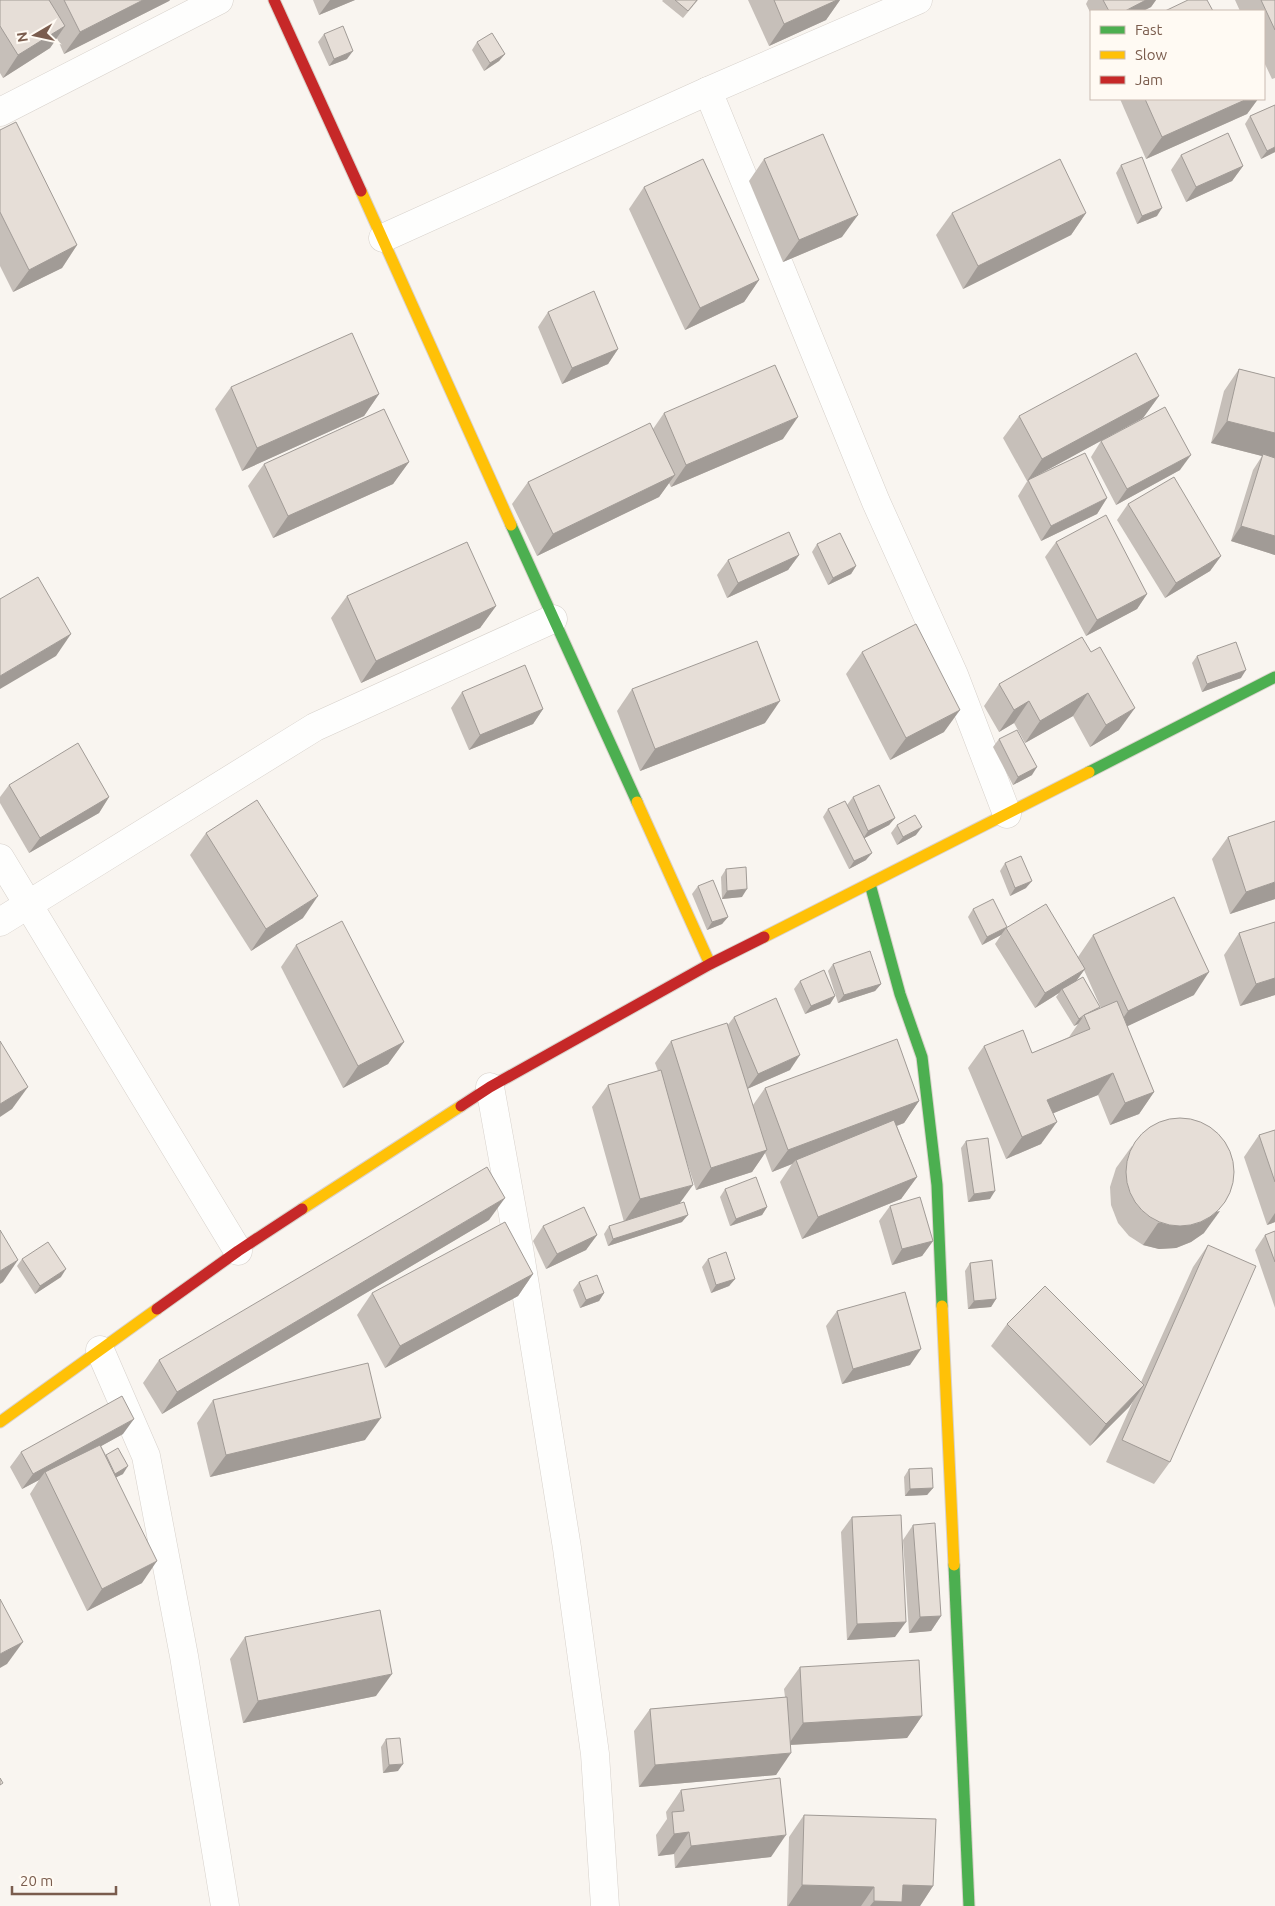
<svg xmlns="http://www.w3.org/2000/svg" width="1275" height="1906" viewBox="0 0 1275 1906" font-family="Ubuntu,sans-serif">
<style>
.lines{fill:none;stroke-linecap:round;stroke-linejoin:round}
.street-casing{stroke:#d7d1cb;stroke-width:29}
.fast-casing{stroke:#d9d2cb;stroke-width:13}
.slow-casing{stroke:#d9d2cb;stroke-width:13}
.jam-casing{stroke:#d9d2cb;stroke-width:13}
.street{stroke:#fefefd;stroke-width:28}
.fast{stroke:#4caf50;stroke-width:11}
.slow{stroke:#ffc107;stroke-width:11}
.jam{stroke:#c62828;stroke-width:11}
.wall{fill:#c6bfb9;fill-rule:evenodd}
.shaded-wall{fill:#a19b96}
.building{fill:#e6ded7;stroke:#a19b96}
</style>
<rect width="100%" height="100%" fill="#f9f5f0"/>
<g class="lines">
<!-- street casing -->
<g class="street-casing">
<g id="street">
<path d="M708 91 876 502 954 675 1007 814"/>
<path d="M0 112 219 0"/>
<path d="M383 238 708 91 918 0"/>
<path d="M0 858 238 1251"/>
<path d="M0 922 315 727 553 619"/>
<path d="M490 1087 519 1248 567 1548 595 1754 605 1906"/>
<path d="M100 1350 146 1456 184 1656 225 1906"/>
</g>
</g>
<!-- fast casing -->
<g class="fast-casing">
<g id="fast">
<path d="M511 525 637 802"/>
<path d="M1089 772 1275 677"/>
<path d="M870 884 900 994 922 1057 937 1185 942 1306"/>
<path d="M954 1565 969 1906"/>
</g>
</g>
<!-- slow casing -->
<g class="slow-casing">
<g id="slow">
<path d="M361 191 511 525"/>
<path d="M637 802 710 964"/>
<path d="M764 937 1089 772"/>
<path d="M302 1209 461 1106"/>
<path d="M942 1306 954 1565"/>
<path d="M0 1422 157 1309"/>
</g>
</g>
<!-- jam casing -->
<g class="jam-casing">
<g id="jam">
<path d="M274 0 361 191"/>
<path d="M461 1106 490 1087 710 964 764 937"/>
<path d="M157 1309 238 1251 302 1209"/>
</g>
</g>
<!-- street -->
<use href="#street" class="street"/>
<!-- fast -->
<use href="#fast" class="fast"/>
<!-- slow -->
<use href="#slow" class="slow"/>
<!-- jam -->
<use href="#jam" class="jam"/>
</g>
<!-- wall -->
<g class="wall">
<path d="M0 0H170L169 1 64 54 57 38 50 48 3 78 0 73Z"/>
<path d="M313 0H355L319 15Z"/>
<path d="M663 0H698L683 18 662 1Z"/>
<path d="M748 0H840L826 20 769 46Z"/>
<path d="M1088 0H1156L1151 7 1143 11H1091V14L1086 4Z"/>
<path d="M1235 0H1275V78L1272 79 1264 62V11H1240Z"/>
<path d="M324 34 347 59 329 66 318 42Z"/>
<path d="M477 42 505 54 499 61 484 71 472 50Z"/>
<path d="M1120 99H1258L1247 114 1146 159Z"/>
<path d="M1275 105V152L1261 159 1245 124 1250 116Z"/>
<path d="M0 130 77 245 62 268 13 292 0 266Z"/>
<path d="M1181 155 1243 166 1232 181 1186 202 1171 170Z"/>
<path d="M764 159 842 237 783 262 749 181Z"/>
<path d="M1121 165 1157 216 1137 224 1116 173Z"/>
<path d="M644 187 759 280 744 302 685 330 629 209Z"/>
<path d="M952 213H1086L1071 235 963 289 936 235Z"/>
<path d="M548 312 618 349 608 364 562 384 538 327Z"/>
<path d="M1239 369 1275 378V555L1231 541 1253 470 1262 456 1211 443 1224 391Z"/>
<path d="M231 387 379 394 364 416 242 471 215 409Z"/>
<path d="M1159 396 1143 418 1027 481 1003 438 1019 416Z"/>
<path d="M664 413 783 439 671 487 669 483 659 497 537 556 512 504 528 482 653 429Z"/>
<path d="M1101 441 1180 470 1116 505 1091 457Z"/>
<path d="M409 462 393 484 273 538 248 486 264 464Z"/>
<path d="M1028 480 1107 498 1097 514 1041 541 1018 496Z"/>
<path d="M1128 504 1221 556 1210 571 1165 598 1117 520Z"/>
<path d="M1056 542 1147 594 1137 609 1086 636 1045 557Z"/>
<path d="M817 544 856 566 851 574 828 585 812 552Z"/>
<path d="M799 555 788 570 727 598 717 575 728 560Z"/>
<path d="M347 596 496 606 480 628 361 683 331 618Z"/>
<path d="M1082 637 1119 730 1090 747 1073 716 1025 743 1014 723 999 732 984 706 999 684Z"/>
<path d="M862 652 944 732 890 760 846 674Z"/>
<path d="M1197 656 1241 678 1202 692 1192 663Z"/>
<path d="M632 689 765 723 640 771 617 711Z"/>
<path d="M462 692 543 709 533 724 469 750 451 708Z"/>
<path d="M999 739 1032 775 1013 785 993 747Z"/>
<path d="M9 785 109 797 99 813 29 853 0 803V797Z"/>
<path d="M853 797 895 818 889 825 864 838 866 860 849 869 823 817 828 809 847 805Z"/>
<path d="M897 825 916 835 897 845 891 833Z"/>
<path d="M206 833 303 918 251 951 190 855Z"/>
<path d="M1228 837 1275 899 1230 914 1212 859Z"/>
<path d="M1005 863 1026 888 1010 896 1000 871Z"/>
<path d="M726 869 742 897 722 899 721 877Z"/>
<path d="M698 886 728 917 722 924 707 930 692 894Z"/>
<path d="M973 909 1007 927 1078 957 1093 935 1194 995 1127 1026 1154 1092 1139 1114 1110 1125 1098 1095 1053 1113 1041 1144 1006 1159 968 1068 984 1046 1032 1053 1069 1037 1078 1024 1074 1026 1056 997 1059 993 1035 1008 995 944 1001 935 982 945 968 917ZM1084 970 1101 1008 1099 1009 1076 981Z"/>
<path d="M1275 922V995L1240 1006 1224 955 1239 933Z"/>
<path d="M296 945 404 1042 388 1064 343 1088 281 967Z"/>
<path d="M833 964 881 984 875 991 838 1003 828 971Z"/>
<path d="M800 981 835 996 830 1004 805 1014 794 989Z"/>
<path d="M734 1017 790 1070 747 1089 753 1105 765 1088 919 1101 904 1123 897 1126 917 1177 901 1199 802 1239 780 1182 792 1164 772 1172 765 1153 752 1172 696 1190 681 1144 679 1204 682 1222 608 1246 604 1234 609 1226 624 1222 592 1107 608 1085 658 1071 655 1063 671 1041 727 1026Z"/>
<path d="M1275 1130V1222L1267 1225 1244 1157 1259 1135Z"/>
<path d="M966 1141 990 1199 968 1202 961 1148Z"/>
<path d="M1132 1146 1204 1233 1191 1242 1176 1248 1159 1249 1143 1245 1129 1236 1118 1223 1111 1205 1110 1187 1116 1168Z"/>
<path d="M725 1189 767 1207 762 1215 730 1226 720 1197Z"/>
<path d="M890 1206 933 1241 922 1256 892 1265 879 1221Z"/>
<path d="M489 1220 162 1414 143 1383 159 1360Z"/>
<path d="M543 1226 597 1235 586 1250 546 1269 533 1241Z"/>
<path d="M1275 1231V1308L1255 1250 1265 1235Z"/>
<path d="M1208 1245 1170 1462 1154 1484 1106 1462 1133 1401 1129 1407 1090 1446 991 1346 1007 1324 1141 1382 1193 1267Z"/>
<path d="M22 1259 61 1277 35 1294 17 1266Z"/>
<path d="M708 1259 735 1279 729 1286 711 1293 702 1267Z"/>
<path d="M970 1263 996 1299 991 1307 968 1309 965 1271Z"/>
<path d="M533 1274 518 1296 385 1368 357 1315 372 1293Z"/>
<path d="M579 1282 604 1293 599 1301 580 1308 573 1290Z"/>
<path d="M837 1311 910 1365 842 1384 826 1326Z"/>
<path d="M213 1400 365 1440 210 1477 197 1423Z"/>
<path d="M123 1434 101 1446 106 1455 123 1474 116 1477 142 1583 87 1611 30 1494 39 1480 22 1489 10 1467 21 1452Z"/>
<path d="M909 1469 933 1488 927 1495 905 1496 904 1477Z"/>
<path d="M852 1517 895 1637 847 1640 841 1532Z"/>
<path d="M913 1525 941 1616 931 1631 909 1633 903 1540Z"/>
<path d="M245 1637 376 1696 243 1723 230 1659Z"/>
<path d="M800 1667 922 1716 907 1738 791 1745 776 1775 639 1787 634 1731 650 1709 785 1697 784 1689Z"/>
<path d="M386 1739 398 1771 383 1773 381 1747Z"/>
<path d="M681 1790 771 1857 675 1868 674 1854 658 1856 656 1835 667 1819 666 1812Z"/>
<path d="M804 1815 933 1886 920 1906H787L789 1837Z"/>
</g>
<!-- shaded-wall -->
<g class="shaded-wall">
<path d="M143 0H170L169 1 64 54 80 32Z"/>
<path d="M330 0H355L319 15Z"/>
<path d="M837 0H840L826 20 769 46 784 24Z"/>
<path d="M1146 0H1156L1151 7 1143 11H1125Z"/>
<path d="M65 26 50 48 3 78 18 55Z"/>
<path d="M353 51 347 59 329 66 334 59Z"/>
<path d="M505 54 499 61 484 71 490 63Z"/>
<path d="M1247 99H1258L1247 114 1146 159 1162 137Z"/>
<path d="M1275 147V152L1261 159 1267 151Z"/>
<path d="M1243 166 1232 181 1186 202 1196 187Z"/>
<path d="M1162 208 1157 216 1137 224 1142 216Z"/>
<path d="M1086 213 1071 235 963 289 978 266Z"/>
<path d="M858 215 842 237 783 262 799 240Z"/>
<path d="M77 245 62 268 13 292 29 270Z"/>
<path d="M759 280 744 302 685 330 700 308Z"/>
<path d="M618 349 608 364 562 384 572 368Z"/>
<path d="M379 394 364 416 242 471 257 448Z"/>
<path d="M1159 396 1143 418 1027 481 1042 459Z"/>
<path d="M798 417 783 439 671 487 686 465Z"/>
<path d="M1227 421 1275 433V459L1263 454 1262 456 1211 443Z"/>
<path d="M1191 455 1180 470 1116 505 1127 489Z"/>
<path d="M409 462 393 484 273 538 288 516Z"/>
<path d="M675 475 659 497 537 556 553 534Z"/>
<path d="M1107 498 1097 514 1041 541 1051 526Z"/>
<path d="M1241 526 1275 536V555L1231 541Z"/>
<path d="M799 555 788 570 727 598 738 583Z"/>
<path d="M1221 556 1210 571 1165 598 1176 583Z"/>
<path d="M856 566 851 574 828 585 833 578Z"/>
<path d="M1147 594 1137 609 1086 636 1097 620Z"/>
<path d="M496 606 480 628 361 683 376 661Z"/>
<path d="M71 634 56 656 0 689V676Z"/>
<path d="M1246 670 1241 678 1202 692 1207 684Z"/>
<path d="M1088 693 1073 716 1025 743 1040 721Z"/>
<path d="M780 701 765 723 640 771 655 749Z"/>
<path d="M1029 701 1014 723 999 732 1014 710Z"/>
<path d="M1135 708 1119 730 1090 747 1106 725Z"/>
<path d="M543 709 533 724 469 750 480 735Z"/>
<path d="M960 710 944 732 890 760 906 738Z"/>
<path d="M1037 767 1032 775 1013 785 1018 777Z"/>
<path d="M109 797 99 813 29 853 40 838Z"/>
<path d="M895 818 889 825 863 839 868 831Z"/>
<path d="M922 827 916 835 897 845 903 837Z"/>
<path d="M872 853 866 860 849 869 854 861Z"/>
<path d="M1032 881 1026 888 1010 896 1015 888Z"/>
<path d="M1275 882V899L1230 914 1246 892Z"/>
<path d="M747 889 742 897 722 899 727 891Z"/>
<path d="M318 896 303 918 251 951 266 929Z"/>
<path d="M728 917 722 924 707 930 712 922Z"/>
<path d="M1007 927 1001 935 982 945 987 937Z"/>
<path d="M1085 969 1074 984 1062 989 1059 993 1035 1008 1045 993Z"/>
<path d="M1209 972 1194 995 1113 1033 1128 1011Z"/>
<path d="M1275 978V995L1240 1006 1256 984Z"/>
<path d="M881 984 875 991 838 1003 844 995Z"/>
<path d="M835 996 830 1004 805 1014 811 1006Z"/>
<path d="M1083 1017 1078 1024 1074 1026 1079 1019Z"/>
<path d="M404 1042 388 1064 343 1088 358 1066Z"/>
<path d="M800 1055 790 1070 747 1089 758 1074Z"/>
<path d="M1113 1073 1098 1095 1032 1122 1047 1100Z"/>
<path d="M28 1087 12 1109 0 1117V1104Z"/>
<path d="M1154 1092 1139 1114 1110 1125 1125 1103Z"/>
<path d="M919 1101 904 1123 797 1163 796 1160 792 1164 772 1172 788 1150Z"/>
<path d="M1057 1122 1041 1144 1006 1159 1022 1137Z"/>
<path d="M767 1150 752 1172 696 1190 711 1168Z"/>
<path d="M917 1177 901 1199 802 1239 818 1217Z"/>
<path d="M693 1185 677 1207 624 1222 640 1199Z"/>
<path d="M995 1191 990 1199 968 1202 974 1194Z"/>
<path d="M505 1198 489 1220 162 1414 177 1392Z"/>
<path d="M767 1207 762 1215 730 1226 736 1219Z"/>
<path d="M1220 1211 1204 1233 1191 1242 1176 1248 1159 1249 1143 1245 1158 1223Z"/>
<path d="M1275 1213V1222L1267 1225Z"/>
<path d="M688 1215 682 1222 608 1246 613 1239Z"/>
<path d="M597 1235 586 1250 546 1269 557 1254Z"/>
<path d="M933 1241 922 1256 892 1265 902 1249Z"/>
<path d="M18 1260 3 1282 0 1284V1271Z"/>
<path d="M66 1269 61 1277 35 1294 40 1286Z"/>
<path d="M533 1274 518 1296 385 1368 400 1346Z"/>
<path d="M735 1279 729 1286 711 1293 716 1285Z"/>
<path d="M604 1293 599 1301 580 1308 586 1300Z"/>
<path d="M996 1299 991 1307 968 1309 974 1301Z"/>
<path d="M921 1349 910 1365 842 1384 853 1369Z"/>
<path d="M1144 1385 1129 1407 1090 1446 1106 1424Z"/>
<path d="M381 1418 365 1440 210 1477 226 1455Z"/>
<path d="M134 1419 123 1434 47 1476 45 1472 39 1480 22 1489 33 1474Z"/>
<path d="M128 1466 123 1474 107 1482 113 1475Z"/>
<path d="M933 1488 927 1495 905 1496 910 1489Z"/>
<path d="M157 1561 142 1583 87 1611 102 1589Z"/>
<path d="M941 1616 931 1631 909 1633 920 1617Z"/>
<path d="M906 1622 895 1637 847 1640 857 1624Z"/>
<path d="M23 1642 7 1664 0 1668V1654Z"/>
<path d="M392 1674 376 1696 243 1723 258 1701Z"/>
<path d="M922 1716 907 1738 788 1745 803 1723Z"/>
<path d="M791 1753 776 1775 639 1787 655 1765Z"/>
<path d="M403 1764 398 1771 383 1773 389 1765Z"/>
<path d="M689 1832 674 1854 658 1856 674 1834Z"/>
<path d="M786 1835 771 1857 675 1868 691 1846Z"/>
<path d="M802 1885 874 1887 861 1906H788Z"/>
<path d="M903 1885 933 1886 920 1906H870L874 1901Z"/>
</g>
<!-- building -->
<g class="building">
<path d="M0 0H49L65 26 18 55 0 26Z"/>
<path d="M64 0H143L80 32Z"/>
<path d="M675 0H697L688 11Z"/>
<path d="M774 0H837L784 24Z"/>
<path d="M1103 0H1146L1125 11H1109Z"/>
<path d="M1188 0H1207L1213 11H1165Z"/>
<path d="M1261 0H1275V30Z"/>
<path d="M343 26 353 51 334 59 324 34Z"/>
<path d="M492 33 505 54 490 63 477 42Z"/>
<path d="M1145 99H1247L1162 137Z"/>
<path d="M1275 105V147L1267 151 1250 116Z"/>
<path d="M16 122 77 245 29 270 0 212V130Z"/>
<path d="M1228 133 1243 166 1196 187 1181 155Z"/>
<path d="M823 134 858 215 799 240 764 159Z"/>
<path d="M1142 157 1162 208 1142 216 1121 165Z"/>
<path d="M703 159 759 280 700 308 644 187Z"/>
<path d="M1060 159 1086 213 978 266 952 213Z"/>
<path d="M594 291 618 349 572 368 548 312Z"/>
<path d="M352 333 379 394 257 448 231 387Z"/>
<path d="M1136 353 1159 396 1042 459 1019 416Z"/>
<path d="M775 365 798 417 686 465 664 413Z"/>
<path d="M1239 369 1275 378V433L1227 421Z"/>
<path d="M1165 407 1191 455 1127 489 1101 441Z"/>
<path d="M384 409 409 462 288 516 264 464Z"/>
<path d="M650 423 675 475 553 534 528 482Z"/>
<path d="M1085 453 1107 498 1051 526 1028 480Z"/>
<path d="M1263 454 1275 458V536L1241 526Z"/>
<path d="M1174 477 1221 556 1176 583 1128 504Z"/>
<path d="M1106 515 1147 594 1097 620 1056 542Z"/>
<path d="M789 532 799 555 738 583 728 560Z"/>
<path d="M840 533 856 566 833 578 817 544Z"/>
<path d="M467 542 496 606 376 661 347 596Z"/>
<path d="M38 577 71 634 0 676V599Z"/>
<path d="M916 624 960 710 906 738 862 652Z"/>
<path d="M1082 637 1091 652 1100 647 1135 708 1106 725 1088 693 1040 721 1029 701 1014 710 999 684Z"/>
<path d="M757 641 780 701 655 749 632 689Z"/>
<path d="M1236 642 1246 670 1207 684 1197 656Z"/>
<path d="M525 665 543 709 480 735 462 692Z"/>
<path d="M1017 730 1037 767 1018 777 999 739Z"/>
<path d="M78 743 109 797 40 838 9 785Z"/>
<path d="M879 785 895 818 868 831 853 797Z"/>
<path d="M257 800 318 896 266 929 206 833Z"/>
<path d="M845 801 872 853 854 861 828 809Z"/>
<path d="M915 815 922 827 903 837 897 825Z"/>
<path d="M1275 821V882L1246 892 1228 837Z"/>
<path d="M1021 856 1032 881 1015 888 1005 863Z"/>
<path d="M746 867 747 889 727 891 726 869Z"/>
<path d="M713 880 728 917 712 922 698 886Z"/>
<path d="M1174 897 1209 972 1128 1011 1093 935Z"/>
<path d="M993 899 1007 927 987 937 973 909Z"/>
<path d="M1046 904 1085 969 1045 993 1006 928Z"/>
<path d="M342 921 404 1042 358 1066 296 945Z"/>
<path d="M1275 922V978L1256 984 1239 933Z"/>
<path d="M870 951 881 984 844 995 833 964Z"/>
<path d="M824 970 835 996 811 1006 800 981Z"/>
<path d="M1083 977 1100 1007 1084 1015 1079 1019 1062 989Z"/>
<path d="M776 998 800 1055 758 1074 734 1017Z"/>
<path d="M1117 1001 1154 1092 1125 1103 1113 1073 1047 1100 1057 1122 1022 1137 984 1046 1023 1030 1032 1053 1090 1029 1084 1015Z"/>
<path d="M727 1023 767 1150 711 1168 671 1041Z"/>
<path d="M897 1039 919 1101 788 1150 765 1088Z"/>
<path d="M0 1041 28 1087 0 1104Z"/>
<path d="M661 1070 693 1185 640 1199 608 1085Z"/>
<circle cx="1180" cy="1172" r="54"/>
<path d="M894 1120 917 1177 818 1217 796 1160Z"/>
<path d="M1275 1130V1182L1259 1135Z"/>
<path d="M988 1138 995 1191 974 1194 966 1141Z"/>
<path d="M487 1167 505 1198 177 1392 159 1360Z"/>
<path d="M756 1177 767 1207 736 1219 725 1189Z"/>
<path d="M920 1197 933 1241 902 1249 890 1206Z"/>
<path d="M684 1202 688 1215 613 1239 609 1226Z"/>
<path d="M584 1207 597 1235 557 1254 543 1226Z"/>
<path d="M505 1222 533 1274 400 1346 372 1293Z"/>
<path d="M0 1230 18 1260 0 1271Z"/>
<path d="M1275 1231V1262L1265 1235Z"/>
<path d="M48 1242 66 1269 40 1286 22 1259Z"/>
<path d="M1208 1245 1256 1266 1170 1462 1122 1440Z"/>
<path d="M726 1252 735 1279 716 1285 708 1259Z"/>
<path d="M992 1260 996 1299 974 1301 970 1263Z"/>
<path d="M597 1275 604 1293 586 1300 579 1282Z"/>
<path d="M1045 1286 1144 1385 1106 1424 1007 1324Z"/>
<path d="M905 1292 921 1349 853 1369 837 1311Z"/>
<path d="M368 1363 381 1418 226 1455 213 1400Z"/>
<path d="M122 1396 134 1419 33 1474 21 1452Z"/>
<path d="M100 1445 157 1561 102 1589 45 1472Z"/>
<path d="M118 1448 128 1466 115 1474 106 1455Z"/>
<path d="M932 1468 933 1488 910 1489 909 1469Z"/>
<path d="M901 1515 906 1622 857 1624 852 1517Z"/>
<path d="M935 1523 941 1616 920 1617 913 1525Z"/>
<path d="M0 1599 23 1642 0 1654Z"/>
<path d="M380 1610 392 1674 258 1701 245 1637Z"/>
<path d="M919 1660 922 1716 803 1723 800 1667Z"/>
<path d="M787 1697 791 1753 655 1765 650 1709Z"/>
<path d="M400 1738 403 1764 389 1765 386 1739Z"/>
<path d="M0 1778 3 1783 0 1785Z"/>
<path d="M780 1778 786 1835 691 1846 689 1832 674 1834 672 1812 684 1811 681 1790Z"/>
<path d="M804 1815 936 1819 933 1886 903 1885 902 1902 874 1901V1887L802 1885Z"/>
</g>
<!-- legend -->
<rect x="1090" y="10" width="175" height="90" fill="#fffaf3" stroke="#cabbb1"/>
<rect x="1100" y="26" width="25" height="8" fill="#4caf50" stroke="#cabbb1"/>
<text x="1135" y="35" font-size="15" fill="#7a5c4d">Fast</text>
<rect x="1100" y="51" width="25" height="8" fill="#ffc107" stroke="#cabbb1"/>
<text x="1135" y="60" font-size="15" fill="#7a5c4d">Slow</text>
<rect x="1100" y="76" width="25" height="8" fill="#c62828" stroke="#cabbb1"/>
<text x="1135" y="85" font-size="15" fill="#7a5c4d">Jam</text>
<!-- north arrow -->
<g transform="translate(35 35) rotate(261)" stroke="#fffaf3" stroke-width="4" paint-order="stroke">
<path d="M0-4L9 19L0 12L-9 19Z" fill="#7a5c4d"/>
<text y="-8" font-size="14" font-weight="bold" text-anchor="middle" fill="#7a5c4d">N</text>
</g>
<!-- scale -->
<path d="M12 1886v8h104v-8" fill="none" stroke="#7a5c4d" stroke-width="2.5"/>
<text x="20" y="1886" font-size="15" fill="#7a5c4d" stroke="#fffaf3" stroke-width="4" paint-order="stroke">20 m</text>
</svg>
